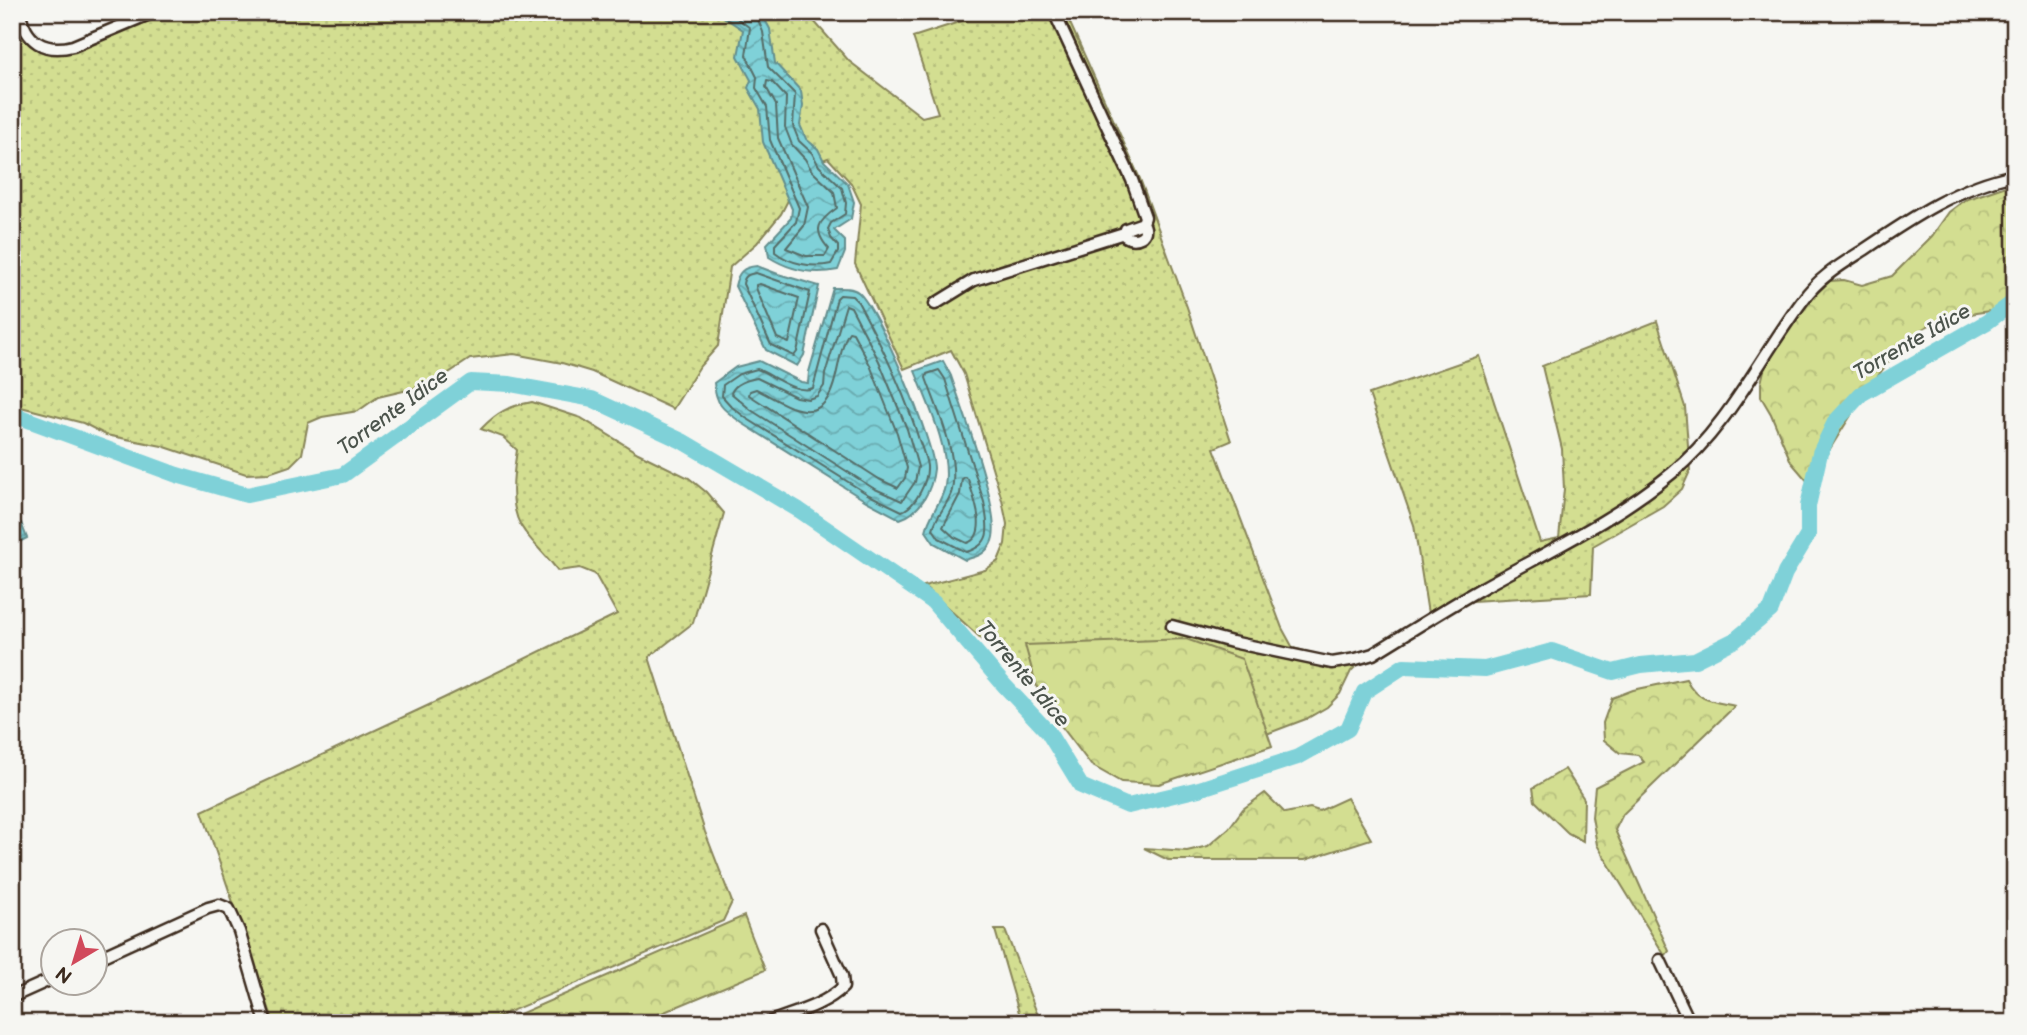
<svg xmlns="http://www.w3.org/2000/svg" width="2027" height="1035" viewBox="0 0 2027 1035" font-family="'Balsamiq Sans',sans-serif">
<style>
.green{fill:url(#green-dots);stroke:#878458;stroke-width:2}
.forest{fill:url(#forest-crowns);stroke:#878458;stroke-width:2}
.water{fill:url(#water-waves);stroke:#648e8e;stroke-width:2}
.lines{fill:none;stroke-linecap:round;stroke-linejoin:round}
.shore{stroke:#566d68;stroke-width:2}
.river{stroke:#7fd1d8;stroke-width:16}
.minor-casing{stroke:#3b2a1e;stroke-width:15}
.minor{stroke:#f6f6f2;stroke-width:10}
.labels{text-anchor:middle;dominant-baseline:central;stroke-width:6;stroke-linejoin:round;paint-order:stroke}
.water-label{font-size:21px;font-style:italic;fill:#4c544c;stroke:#f6f6f2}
</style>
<defs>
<pattern id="green-dots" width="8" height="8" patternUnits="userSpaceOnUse" patternTransform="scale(1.75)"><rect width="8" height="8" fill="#d3de91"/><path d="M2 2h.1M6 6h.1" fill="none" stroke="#b6bf7d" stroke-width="1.8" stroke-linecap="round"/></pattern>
<pattern id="forest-crowns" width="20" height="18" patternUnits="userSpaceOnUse" patternTransform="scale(1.75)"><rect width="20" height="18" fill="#d3de91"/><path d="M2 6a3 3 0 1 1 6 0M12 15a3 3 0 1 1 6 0" fill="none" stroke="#b6bf7d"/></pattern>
<pattern id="water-waves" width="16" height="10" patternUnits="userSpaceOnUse" patternTransform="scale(1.75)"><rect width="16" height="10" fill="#7fd1d8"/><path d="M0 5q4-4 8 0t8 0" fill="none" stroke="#69aaaf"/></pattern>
</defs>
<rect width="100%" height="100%" fill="#f6f6f2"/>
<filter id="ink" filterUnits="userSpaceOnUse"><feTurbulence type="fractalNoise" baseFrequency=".0143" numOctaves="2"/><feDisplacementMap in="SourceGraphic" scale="14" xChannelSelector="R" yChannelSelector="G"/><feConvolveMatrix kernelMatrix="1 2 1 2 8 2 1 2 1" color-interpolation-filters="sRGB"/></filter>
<g filter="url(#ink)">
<!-- green -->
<g class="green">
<path d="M12 12H17C19 27 27 47 43 52 65 57 135 22 158 12H806L849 61 922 117 938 113 913 37 990 12H1065L1140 179 1187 307 1231 441 1214 448 1282 628 1293 648 1328 657H1366L1351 671 1340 694 1327 707 1306 719 1264 735 1039 686 998 654 924 586 985 570 998 561 1005 544 1007 524 1002 500 964 374 951 350 904 369 855 264 861 204 851 183 828 158 805 167 781 214 757 243 730 267 718 346 700 366 673 409 592 372 562 363 514 354 470 359 441 378 412 389 378 397 358 411 322 417 308 423 302 454 290 466 269 473 246 474 162 446 106 435 83 423 17 406 12 404Z"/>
<path d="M1657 321 1685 407 1690 471 1682 489 1663 506 1593 546 1591 594 1472 601 1429 620 1414 525 1369 394 1479 356 1540 542 1559 538 1564 489 1562 449 1542 366Z"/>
<path d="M532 402 581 418 638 453 689 478 706 492 724 513 693 623 649 657 705 832 732 902 723 921 483 1023H274L202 811 444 698 617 614 595 574 580 568 558 571C548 557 535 546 525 532 508 511 513 475 517 450L503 437 481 429C497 412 509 406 532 402Z"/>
<path d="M995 930H1005L1040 1021 1022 1023Z"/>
</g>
<!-- forest -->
<g class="forest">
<path d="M2015 183V305L2008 308C1982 313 1946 315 1924 328 1884 353 1835 442 1809 483L1791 462 1771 414 1761 397V383L1765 366 1794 324 1812 298 1830 281 1844 280 1862 285 1892 276 1932 236 1949 212 1965 200Z"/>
<path d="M1186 639 1242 659 1272 746 1159 784 1121 782 1091 765 1040 698 1025 645Z"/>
<path d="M1686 679C1698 702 1712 701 1735 706L1623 814 1615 830 1669 951 1665 956 1597 845 1592 817 1595 787 1644 762 1638 755 1620 753 1604 740 1603 723 1612 698 1633 690Z"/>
<path d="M1565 769 1584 799 1583 841 1568 833 1535 801 1533 788Z"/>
<path d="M1265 793 1285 813 1310 808 1319 811 1347 798 1371 839 1305 860H1168L1144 848 1187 851 1208 846 1229 828 1243 809Z"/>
<path d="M744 916 765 970 638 1023H499Z"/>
</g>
<!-- water -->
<g class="water">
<path d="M716 12H761L770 29 775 63 801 91 803 106 800 125 806 139 818 149 824 161 848 184 854 202 851 219 834 230 845 241V252L838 270C813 275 791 271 769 257L767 244 791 218 792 209 763 142 760 109 748 88 751 80 738 56 743 30Z"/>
<path d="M757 266 778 274 819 286 804 355 797 366 766 350 735 286C738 272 743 267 757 266Z"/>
<path d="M833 288C841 288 852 287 858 292 878 308 935 445 934 469 932 490 920 513 900 519L866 501 742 423C724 410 716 406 714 383L736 367 759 361 801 382 808 383 809 372Z"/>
<path d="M943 361 951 376C961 406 1005 519 991 543 985 555 977 556 965 560L934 543 926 531C929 515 942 502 945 486 951 451 928 404 915 371Z"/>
<path d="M12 518 21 523 27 538 21 541 14 537Z"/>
</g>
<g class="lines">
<!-- shore -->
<g class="shore">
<path d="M729 12 750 28 746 55 757 77 756 88 767 107 770 140 799 208 796 222 775 245V252C790 264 813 268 831 264L838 252V246L831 238 828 229 831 223 845 214 846 203 842 188 819 166 812 153 799 141 793 126 795 94 768 67 763 32 755 12"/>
<path d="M767 81 772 82 786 97 785 127 792 145 805 159 812 171 834 192 837 208C818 221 812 230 829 249L825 256H806L786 248 804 226 808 207 778 138 776 105 766 87Z"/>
<path d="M756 273 810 292 797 352 794 356 771 345 743 284C744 276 748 274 756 273Z"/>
<path d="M760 284 799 298 789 343 777 338 756 288V285Z"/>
<path d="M840 295 852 296 858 302C882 346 905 392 919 440 922 448 926 458 927 466 928 481 916 506 902 511L869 495 746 418 732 407 722 396 723 385 739 374 757 369C773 375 796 395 813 388L837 298Z"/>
<path d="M846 305 851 307 879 361 907 429 918 467 915 482 902 501 873 488 751 410 731 393C735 383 747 380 757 378L796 397 808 399 817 396 824 386 825 374Z"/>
<path d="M849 332 853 333 870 365 897 433 907 468 905 478 898 488 879 479 749 395 750 391 756 389C768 395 779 402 791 407 843 426 832 357 849 332Z"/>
<path d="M939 370 945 379 984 502C988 526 994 544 966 552L939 538 933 529C936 515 949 504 952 490 959 455 937 409 926 378L927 374Z"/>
<path d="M965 477 968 479C973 496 990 536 967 543L954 537 943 527 960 494 962 479Z"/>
</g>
<!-- river -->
<path class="river" d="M12 414 177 475 247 495 343 475 471 382 510 384 592 399 682 441 799 510 933 602 1004 685 1048 732 1081 786 1128 806 1199 789 1298 757 1348 729 1364 692 1404 666 1485 669 1552 651 1613 672 1641 665 1695 660 1735 640 1771 610 1785 573 1808 535V506L1820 453 1835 422 1861 394 1987 322 2015 301"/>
<!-- minor casing -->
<g class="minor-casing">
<g id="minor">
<path d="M20 12C25 42 45 53 73 46L154 12"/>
<path d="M1054 12 1132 180 1145 217 1143 223C1151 236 1135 243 1125 236L1126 229 1143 223"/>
<path d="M935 304 974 280 1124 233"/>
<path d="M1172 626 1232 642 1332 663 1356 659 1373 654C1409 632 1445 609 1482 588 1546 552 1615 520 1672 473 1729 426 1760 357 1803 300 1818 278 1842 264 1864 250 1911 218 1959 186 2015 175"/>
<path d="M94 960 208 908 219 905 229 909 239 931 266 1023"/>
<path d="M1660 960 1690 1023"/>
<path d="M12 997 52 979"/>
<path d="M768 1023C792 1013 824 1006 843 987L842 976 821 929"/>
</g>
</g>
<!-- minor -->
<use href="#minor" class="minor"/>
</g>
</g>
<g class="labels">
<!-- water labels -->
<g class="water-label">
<text transform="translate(1912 342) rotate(-30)">Torrente Idice</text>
<text transform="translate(393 412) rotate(-36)">Torrente Idice</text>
<text transform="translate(1023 674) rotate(50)">Torrente Idice</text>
</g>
</g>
<!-- margin -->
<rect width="2027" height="1035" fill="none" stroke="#f6f6f2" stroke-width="42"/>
<rect x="21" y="21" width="1985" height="993" fill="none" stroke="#3b2a1e" stroke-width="2.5" filter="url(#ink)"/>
<!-- north arrow -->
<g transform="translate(74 962) rotate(218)"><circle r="33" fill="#f6f6f2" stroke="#aba49d" stroke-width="2"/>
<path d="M0-5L12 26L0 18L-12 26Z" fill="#d1495b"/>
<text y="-10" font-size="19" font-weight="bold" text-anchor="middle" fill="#3b2a1e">N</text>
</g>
</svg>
